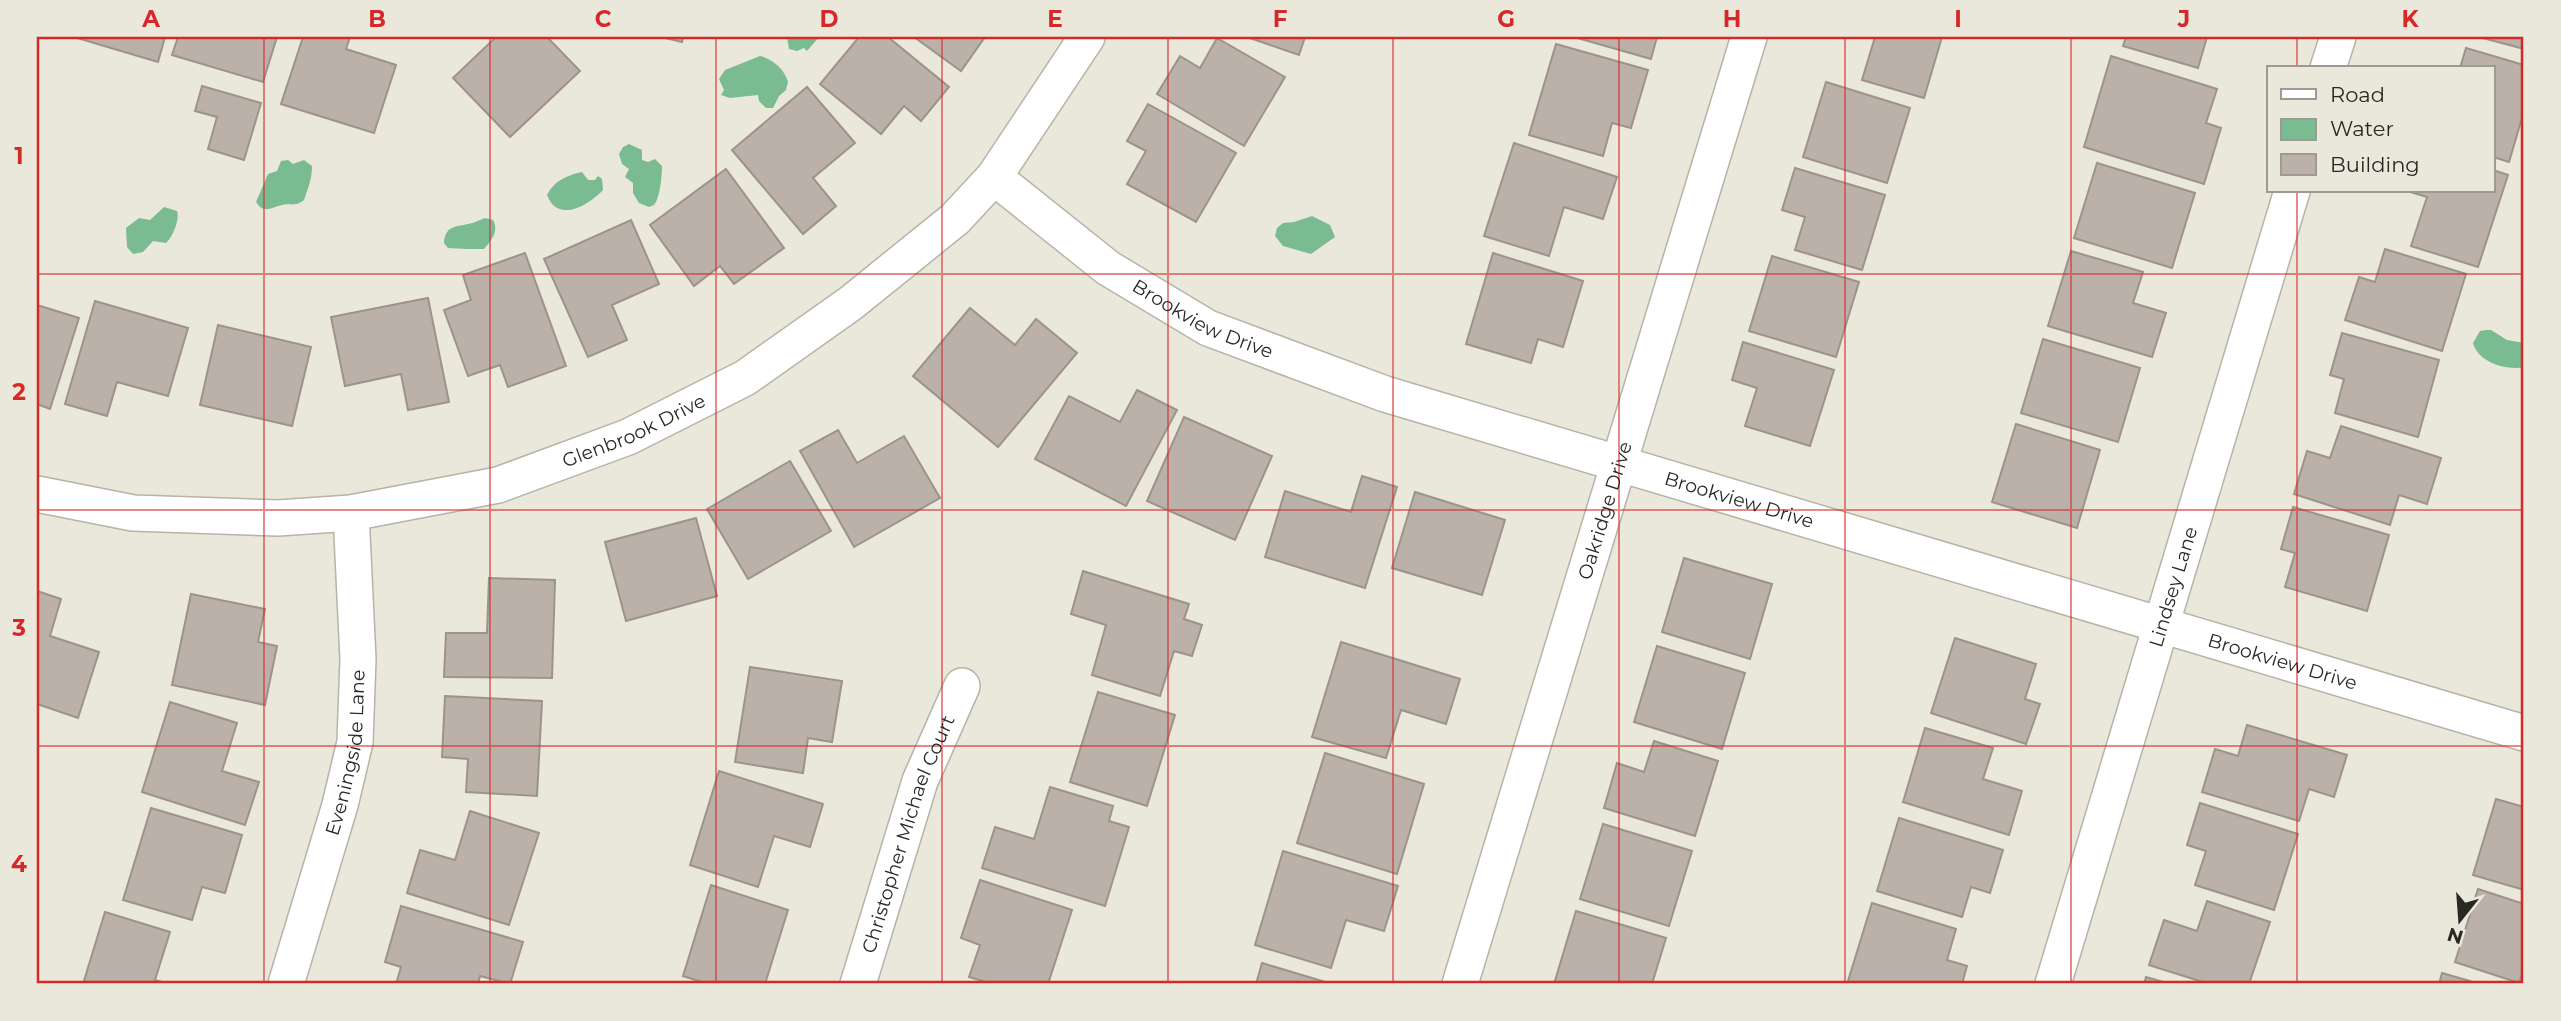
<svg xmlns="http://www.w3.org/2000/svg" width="2561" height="1021" viewBox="0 0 2561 1021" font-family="Montserrat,sans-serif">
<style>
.water{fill:#7abb92}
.building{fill:#bbb1a9;stroke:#9d938b;stroke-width:2}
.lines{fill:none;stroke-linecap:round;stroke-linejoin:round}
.minor-casing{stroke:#b7b3a8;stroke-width:38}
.minor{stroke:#fff;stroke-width:35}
.grid{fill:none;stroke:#d62828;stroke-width:2;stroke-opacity:0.55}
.labels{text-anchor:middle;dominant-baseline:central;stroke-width:6;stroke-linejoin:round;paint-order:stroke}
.street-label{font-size:19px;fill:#292823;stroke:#eae7db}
.neatline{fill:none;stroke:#d62828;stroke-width:2.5}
.grid-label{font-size:23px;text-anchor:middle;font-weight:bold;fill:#d62828}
</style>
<rect width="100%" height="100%" fill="#eae7db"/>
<!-- water -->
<g class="water">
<path d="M787 37H819L807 51 804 48 797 51 789 49Z"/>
<path d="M760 56C773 59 785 70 788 82L786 90 779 96 773 108H766L759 101 758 95 730 98 721 95 724 90 719 79 725 70Z"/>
<path d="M629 144 642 150V160L648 162 655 159 662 166C662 176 660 198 654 205L649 207 639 203 633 193V183L625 177 629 169 622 164 619 154 623 147Z"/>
<path d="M288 160 293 164 304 160 312 166C312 179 308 188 304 200 296 207 291 203 282 205 270 208 264 214 256 202L268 174 277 171 281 161Z"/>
<path d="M582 172 588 180H595L598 176 602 179 603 190C589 205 558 224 547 195 554 181 567 175 582 172Z"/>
<path d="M164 207 177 211C180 219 173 237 166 243L153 241 143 252 133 254 127 247 126 228 139 218 150 220Z"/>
<path d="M1312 216 1330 225 1335 237 1311 254 1283 246 1275 236 1277 228 1283 223 1294 222Z"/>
<path d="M485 218 493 220C499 231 492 240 484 249 479 249 452 249 448 248L444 243C445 226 455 227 468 224 474 223 479 220 485 218Z"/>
<path d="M2486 330H2491L2507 340 2524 343V367C2506 371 2478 362 2473 343L2480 331Z"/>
</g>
<!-- building -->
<g class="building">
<path d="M74 37H165L158 62Z"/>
<path d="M178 37H277L263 82 172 55Z"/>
<path d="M303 37H350L346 49 396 65 374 133 281 104Z"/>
<path d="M496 37H547L580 71 510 137 453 78Z"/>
<path d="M661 37H683L682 42Z"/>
<path d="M859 37H888L949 87 921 121 904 106 881 134 820 84Z"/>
<path d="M914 37H985L961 71Z"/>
<path d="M1247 37H1305L1299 55Z"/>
<path d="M1574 37H1657L1651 59Z"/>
<path d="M1875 37H1942L1924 98 1862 80Z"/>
<path d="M2126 37H2207L2198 68 2123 46Z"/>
<path d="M2479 37H2524V49Z"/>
<path d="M1217 38 1285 77 1244 146 1157 94 1180 56 1200 68Z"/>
<path d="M1556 44 1648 70 1631 128 1612 123 1603 156 1529 135Z"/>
<path d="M2466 48 2524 65V111L2509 162 2493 157V68H2460Z"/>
<path d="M2111 56 2217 89 2206 123 2221 128 2204 184 2084 147Z"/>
<path d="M1826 82 1910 108 1887 183 1803 157Z"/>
<path d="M202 86 261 103 244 160 208 149 217 117 195 111Z"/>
<path d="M807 87 855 143 813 178 836 206 803 234 732 150Z"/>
<path d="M1148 104 1236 153 1196 222 1127 184 1146 151 1127 141Z"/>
<path d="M1514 143 1617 177 1603 219 1564 207 1549 256 1484 236Z"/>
<path d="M2097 163 2195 193 2172 268 2074 238Z"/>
<path d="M1795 168 1885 195 1862 270 1795 250 1805 217 1782 210Z"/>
<path d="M726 169 784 248 734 284 720 266 694 286 650 225Z"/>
<path d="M2493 170 2508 175 2478 267 2411 246 2427 197 2407 191H2493Z"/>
<path d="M631 220 659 284 612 305 627 340 588 357 544 259Z"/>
<path d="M2385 249 2466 274 2442 351 2345 320 2359 277 2375 282Z"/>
<path d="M2071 251 2143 272 2133 303 2166 313 2152 357 2048 326Z"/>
<path d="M525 253 566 366 508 387 500 365 468 376 444 310 471 300 463 275Z"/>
<path d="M1493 253 1583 281 1563 347 1538 339 1531 363 1466 344Z"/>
<path d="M1772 256 1859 282 1836 357 1749 331Z"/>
<path d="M428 298 449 402 408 410 401 374 345 386 331 317Z"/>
<path d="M95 301 188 328 168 396 117 382 107 416 65 404Z"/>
<path d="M37 305 79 318 50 409 37 404Z"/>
<path d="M970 308 1015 345 1036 319 1077 353 998 447 913 376Z"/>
<path d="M218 325 311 347 292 426 200 405Z"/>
<path d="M2342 333 2439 360 2418 437 2335 413 2344 379 2330 375Z"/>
<path d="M2043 339 2140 368 2118 442 2021 413Z"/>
<path d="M1743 342 1834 370 1810 446 1745 426 1757 388 1732 380Z"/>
<path d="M1137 390 1177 410 1126 506 1035 459 1069 396 1120 422Z"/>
<path d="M1184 417 1272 456 1235 540 1147 501Z"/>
<path d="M2016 424 2100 450 2077 528 1992 502Z"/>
<path d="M2341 426 2441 458 2427 504 2399 495 2390 525 2294 494 2307 451 2330 458Z"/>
<path d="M838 430 857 463 904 436 940 498 854 547 800 451Z"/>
<path d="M790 461 831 531 748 579 707 509Z"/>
<path d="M1362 476 1397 487 1365 588 1265 557 1285 491 1351 512Z"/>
<path d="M1415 492 1505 520 1482 595 1392 568Z"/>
<path d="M2293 507 2389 535 2367 611 2285 587 2295 553 2281 549Z"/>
<path d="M696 518 717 596 626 621 605 542Z"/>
<path d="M1684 558 1772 584 1750 659 1662 632Z"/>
<path d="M1083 571 1189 604 1184 619 1202 625 1192 656 1174 651 1160 696 1092 675 1106 625 1071 614Z"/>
<path d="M489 578 555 580 552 678 444 677 446 633H487Z"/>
<path d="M37 591 61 599 50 636 99 652 78 718 37 704Z"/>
<path d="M191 594 265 609 258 642 277 646 265 705 172 685Z"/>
<path d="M1955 638 2036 664 2025 699 2040 704 2026 744 1931 713Z"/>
<path d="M1341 642 1460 679 1446 724 1401 710 1386 758 1312 737Z"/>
<path d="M1657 646 1745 673 1722 749 1634 722Z"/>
<path d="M750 667 842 681 832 742 808 738 803 773 735 762Z"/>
<path d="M1098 692 1175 715 1147 806 1070 782Z"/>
<path d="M445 696 542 701 537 796 466 792 468 759 442 757Z"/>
<path d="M170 702 237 723 222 771 259 782 245 825 142 792Z"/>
<path d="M2247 725 2347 755 2334 797 2309 789 2299 821 2202 792 2215 749 2238 756Z"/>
<path d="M1925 728 1993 748 1983 779 2022 791 2009 835 1903 802Z"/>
<path d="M1654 741 1718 761 1695 836 1604 808 1617 763 1644 772Z"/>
<path d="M1325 753 1424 784 1397 874 1297 843Z"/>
<path d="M719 771 823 804 810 847 774 836 758 887 690 865Z"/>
<path d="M1050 787 1113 806 1109 821 1129 827 1105 906 982 868 995 827 1034 839Z"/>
<path d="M2496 799 2524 807V890L2473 875Z"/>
<path d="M2200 803 2298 834 2274 910 2195 885 2206 851 2187 845Z"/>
<path d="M151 808 242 835 225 893 202 887 192 920 123 900Z"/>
<path d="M470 811 539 833 509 925 407 893 420 850 455 860Z"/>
<path d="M1899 818 2003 850 1990 893 1971 887 1962 917 1877 891Z"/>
<path d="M1603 824 1692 851 1669 926 1580 899Z"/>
<path d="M1283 851 1398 886 1384 931 1346 920 1331 968 1255 945Z"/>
<path d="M980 880 1072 910 1048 984H993L969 977 980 945 961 938Z"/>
<path d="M711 885 788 910 765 984H708L683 976Z"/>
<path d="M2478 889 2524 904V968L2519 983 2455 962Z"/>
<path d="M2207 901 2270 922 2249 984H2209L2149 965 2164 920 2197 931Z"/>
<path d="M1872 903 1956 929 1947 960 1967 966 1962 984H1858L1848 981Z"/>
<path d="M401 906 523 942 510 984 480 976 478 984H396L401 967 385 962Z"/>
<path d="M1576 911 1666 938 1652 984H1554Z"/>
<path d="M105 912 170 932 155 980 169 984H83Z"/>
<path d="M1262 963 1332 984H1256Z"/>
<path d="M2442 973 2480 984H2439Z"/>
<path d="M2146 977 2170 984H2144Z"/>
</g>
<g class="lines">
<!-- minor casing -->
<g class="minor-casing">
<g id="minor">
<path d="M2328 68 2338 37"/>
<path id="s1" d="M994 177 1108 268 1208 328 1385 394 2524 733"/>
<path id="s2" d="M37 494 133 513 278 518 351 513 498 485 628 437 745 378 851 303 955 219 994 177 1087 37"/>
<path id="s3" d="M286 984 340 805 355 742 358 659 351 513"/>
<path id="s4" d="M858 984 920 781 962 686"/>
<path id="s5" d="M1460 984 1749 37"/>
<path id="s6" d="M2053 984 2292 191"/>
</g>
</g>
<!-- minor -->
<use href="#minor" class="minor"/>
</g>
<!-- grid -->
<path class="grid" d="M264 37V984M490 37V984M716 37V984M942 37V984M1168 37V984M1393 37V984M1619 37V984M1845 37V984M2071 37V984M2297 37V68M2297 191V984M37 274H2524M37 510H2524M37 746H2524"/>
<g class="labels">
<!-- street labels -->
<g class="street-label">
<text stroke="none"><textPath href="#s1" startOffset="254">Brookview Drive</textPath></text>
<text stroke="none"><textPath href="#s2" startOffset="612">Glenbrook Drive</textPath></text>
<text stroke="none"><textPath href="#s1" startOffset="821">Brookview Drive</textPath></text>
<text stroke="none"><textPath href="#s5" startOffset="495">Oakridge Drive</textPath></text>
<text stroke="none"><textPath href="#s6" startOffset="415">Lindsey Lane</textPath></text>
<text stroke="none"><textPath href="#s1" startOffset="1388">Brookview Drive</textPath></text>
<text stroke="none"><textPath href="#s3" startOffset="240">Eveningside Lane</textPath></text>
<text stroke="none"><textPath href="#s4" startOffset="158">Christopher Michael Court</textPath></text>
</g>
</g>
<!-- border -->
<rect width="2561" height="1021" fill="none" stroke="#eae7db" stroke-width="77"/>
<!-- legend -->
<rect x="2267" y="66" width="228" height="126" fill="#eae7db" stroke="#9d9b91" stroke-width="2"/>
<rect x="2281" y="89" width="35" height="10" fill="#ffffff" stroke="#9d9b91" stroke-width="2"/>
<text x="2330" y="102" font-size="21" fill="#292823">Road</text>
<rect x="2281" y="119" width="35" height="21" fill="#7abb92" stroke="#9d9b91" stroke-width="2"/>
<text x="2330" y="136" font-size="21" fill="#292823">Water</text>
<rect x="2281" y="154" width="35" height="21" fill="#bbb1a9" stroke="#9d9b91" stroke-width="2"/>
<text x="2330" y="172" font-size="21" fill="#292823">Building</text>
<!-- north arrow -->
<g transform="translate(2460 920) rotate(197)" stroke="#eae7db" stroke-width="5" paint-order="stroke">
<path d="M0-5L12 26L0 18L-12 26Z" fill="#292823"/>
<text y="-10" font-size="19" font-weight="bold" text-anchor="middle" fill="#292823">N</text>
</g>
<rect x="38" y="38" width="2484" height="944" class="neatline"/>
<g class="grid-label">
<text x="151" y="27">A</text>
<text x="377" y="27">B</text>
<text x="603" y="27">C</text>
<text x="829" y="27">D</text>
<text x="1055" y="27">E</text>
<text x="1280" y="27">F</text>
<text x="1506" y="27">G</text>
<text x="1732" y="27">H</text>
<text x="1958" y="27">I</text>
<text x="2184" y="27">J</text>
<text x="2410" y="27">K</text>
<text x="19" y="164">1</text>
<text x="19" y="400">2</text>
<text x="19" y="636">3</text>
<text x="19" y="872">4</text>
</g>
</svg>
